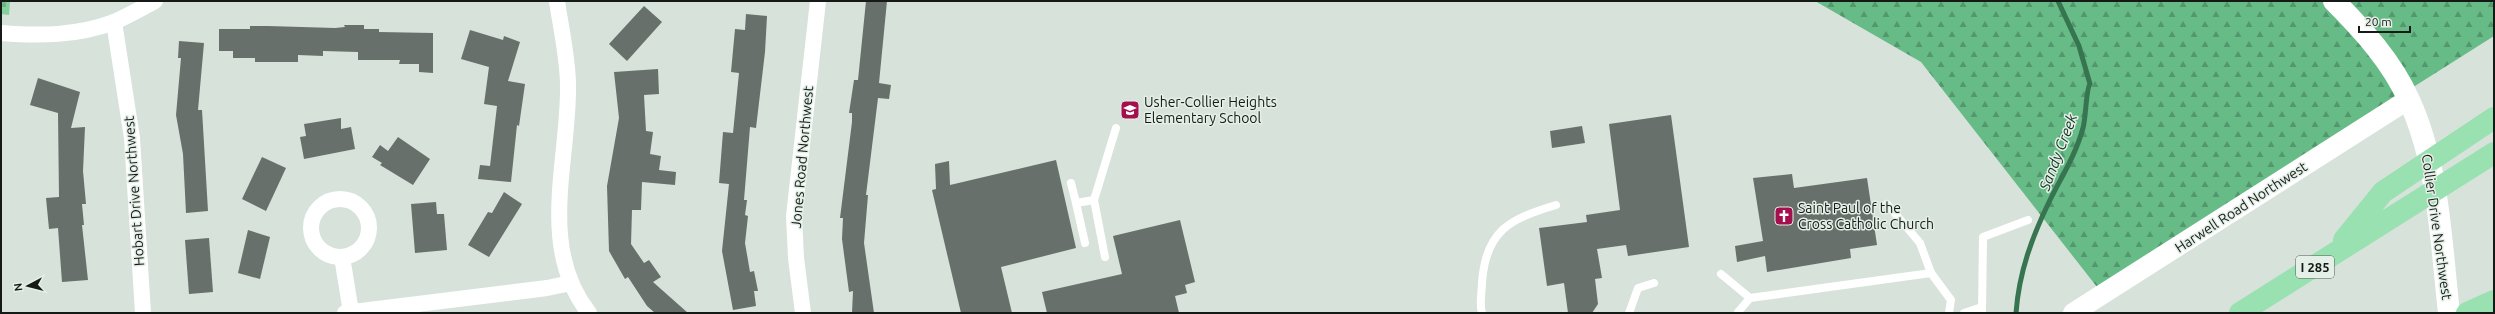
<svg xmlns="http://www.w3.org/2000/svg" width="2495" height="314" viewBox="0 0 2495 314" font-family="Ubuntu,sans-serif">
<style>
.forest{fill:url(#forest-firs)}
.cemetery{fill:url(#cemetery-stones)}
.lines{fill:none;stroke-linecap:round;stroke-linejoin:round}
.stream{stroke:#377450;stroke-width:5}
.building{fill:#67706a}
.service{stroke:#fff;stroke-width:8}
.minor{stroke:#fff;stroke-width:16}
.tertiary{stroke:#fff;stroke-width:20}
.secondary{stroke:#fff;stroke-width:22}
.motorway{stroke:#9ae1b2;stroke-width:22}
.labels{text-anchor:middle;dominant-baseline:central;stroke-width:3;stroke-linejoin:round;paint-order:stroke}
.shield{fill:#e4efe7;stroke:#545a55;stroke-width:1}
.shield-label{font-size:13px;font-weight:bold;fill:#161a17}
.poi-label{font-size:14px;fill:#161a17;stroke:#e4efe7;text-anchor:start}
.street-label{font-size:14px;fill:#161a17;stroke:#e4efe7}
.water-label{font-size:15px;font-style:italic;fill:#10351f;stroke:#e4efe7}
</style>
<defs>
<pattern id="forest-firs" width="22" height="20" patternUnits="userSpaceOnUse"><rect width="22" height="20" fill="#66bb86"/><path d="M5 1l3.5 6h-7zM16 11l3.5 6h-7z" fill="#53976d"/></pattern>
<pattern id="cemetery-stones" width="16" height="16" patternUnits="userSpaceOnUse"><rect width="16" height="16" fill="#85d09f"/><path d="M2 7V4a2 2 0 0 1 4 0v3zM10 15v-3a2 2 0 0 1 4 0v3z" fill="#72b288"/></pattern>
</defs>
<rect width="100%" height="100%" fill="#d7e2da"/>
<!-- forest -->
<path class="forest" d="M1815 1H2494V36L2097 287 1921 62Z"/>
<!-- cemetery -->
<path class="cemetery" d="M1 1H10L9 15 1 14Z"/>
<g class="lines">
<!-- stream -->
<path class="stream" d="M2016 313C2019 272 2032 237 2050 200 2062 176 2076 154 2083 128 2086 118 2086 88 2090 84L2079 46 2058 1"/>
</g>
<!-- building -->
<g class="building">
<path d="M866 1H887L879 83 891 85 889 99 878 98 866 195H868L864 243 874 313H852L853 291 849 292 842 239 843 218H840L852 122V113H849L854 80H858Z"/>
<path d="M644 6 662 22 627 61 609 44Z"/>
<path d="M746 14 767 16 765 52 756 128 750 127 744 200H747L745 215 748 216 745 243 750 272 754 271 758 291H754L756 306 733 310 722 251 729 184 719 183 723 132 733 133 739 73 731 72 735 29 745 30Z"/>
<path d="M344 25H364V29H379V32L433 33V73L419 72V64H399L400 60H358V52L323 51V56L298 55V62H255V58H233V51H219V29H250V26H268L335 28 345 27Z"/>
<path d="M470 30 503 40 504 36 520 42 508 81 525 84 519 126 517 125 511 182 478 179 480 165 490 166 497 106 484 104 489 67 461 59Z"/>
<path d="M179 41 204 43 198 110H202L208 211 186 213 183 154 176 115 181 58H178Z"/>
<path d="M658 69 659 94 644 95 646 131 653 132 650 154 661 156 659 170 676 172 675 185 642 182 641 210H632L631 244 644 263 649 260 661 277 653 282 688 313H655L647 306 628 277 625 279 609 251 607 186 619 118 614 72Z"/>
<path d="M38 78 80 92 71 128 85 127 83 171 86 204H82L84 225H82L88 280 62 282 58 228 49 229 46 198 59 197 58 113 30 105Z"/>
<path d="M1671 115 1689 247 1628 256 1626 245 1597 249 1602 278 1595 279 1598 304 1592 313H1568L1564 283 1547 286 1539 228 1587 222 1586 215 1620 210 1609 124Z"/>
<path d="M341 118V129L351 127 355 149 304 159 300 137 306 136 304 124Z"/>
<path d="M1582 126 1585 143 1552 148 1550 131Z"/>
<path d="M398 137 430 159 413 185 380 165 382 163 372 157 380 145 388 151Z"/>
<path d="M262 157 286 168 266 211 242 199Z"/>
<path d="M1056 160 1076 248 1001 267 1012 313H961L932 190 936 189 935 164 949 161 950 185Z"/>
<path d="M1792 174 1794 188 1867 178 1877 245 1850 249 1851 258 1767 272 1765 256 1737 262 1735 246 1763 241 1753 178Z"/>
<path d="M504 192 522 204 489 257 468 245 488 212 492 213Z"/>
<path d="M436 202 437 214H444L447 250 415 253 411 204Z"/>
<path d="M1180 220 1195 282 1185 285 1187 293 1175 296 1179 313H1047L1042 292 1122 274 1113 236Z"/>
<path d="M248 230 270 237 260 279 238 273Z"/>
<path d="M209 238 213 292 189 294 185 240Z"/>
</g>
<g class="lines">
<!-- service -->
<g class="service">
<path d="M1071 183 1076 203"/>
<path d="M1887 204 1920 243 1931 273 1951 300 1949 313"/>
<path d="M1085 243 1076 203 1094 200"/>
<path d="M1105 257 1094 200 1116 128"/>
<path d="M1721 274 1750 298"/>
<path d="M1738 312 1750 298 1931 273"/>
<path d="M1482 313C1479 304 1482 292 1482 282 1486 230 1510 219 1556 205"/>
<path d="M1629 313 1638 288 1654 283"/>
<path d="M1964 313 1982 307"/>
<path d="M1982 313 1983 237 2028 220"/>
</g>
<!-- minor -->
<g class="minor">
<path d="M557 1C561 29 568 58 568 86 569 161 537 247 589 313"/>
<path d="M114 22 132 138 143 313"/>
<path d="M1 33C39 36 77 36 114 22 128 16 142 8 155 1"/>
<circle cx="340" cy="228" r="29"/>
<path d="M342 257 351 312"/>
<path d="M345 313 547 288 571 283"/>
<path d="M803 313 796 258 794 216 818 1"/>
</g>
<!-- tertiary -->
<path class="tertiary" d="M2073 313 2409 99"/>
<!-- secondary -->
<path class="secondary" d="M2334 1C2363 30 2392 62 2409 100 2439 165 2441 242 2449 313"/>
<!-- motorway -->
<g class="motorway">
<path d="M2344 240 2383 192 2494 118"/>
<path d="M2240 313 2494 153"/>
<path d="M2467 313 2494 301"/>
</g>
</g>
<!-- icons -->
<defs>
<g id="school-square" transform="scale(1)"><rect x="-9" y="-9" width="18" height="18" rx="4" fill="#a4104d" stroke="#e4efe7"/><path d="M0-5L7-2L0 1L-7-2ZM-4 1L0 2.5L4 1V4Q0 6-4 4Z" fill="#fff"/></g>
<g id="church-square" transform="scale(1)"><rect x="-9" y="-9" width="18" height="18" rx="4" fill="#a4104d" stroke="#e4efe7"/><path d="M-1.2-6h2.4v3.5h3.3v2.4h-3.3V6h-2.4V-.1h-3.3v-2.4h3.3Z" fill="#fff"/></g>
</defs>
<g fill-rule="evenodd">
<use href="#school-square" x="1130" y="110"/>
<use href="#church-square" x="1784" y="216"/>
</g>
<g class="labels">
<!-- shield labels -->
<rect class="shield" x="2296" y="256" width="38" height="22" rx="3"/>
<g class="shield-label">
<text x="2315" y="267">I 285</text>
</g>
<!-- poi labels -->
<g class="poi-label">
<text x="1144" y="102">Usher-Collier Heights<tspan x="1144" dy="16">Elementary School</tspan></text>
<text x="1798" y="208">Saint Paul of the<tspan x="1798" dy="16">Cross Catholic Church</tspan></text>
</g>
<!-- street labels -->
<g class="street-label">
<text transform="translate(802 157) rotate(-85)">Jones Road Northwest</text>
<text transform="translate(134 191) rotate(-94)">Hobart Drive Northwest</text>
<text transform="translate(2241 207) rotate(-33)">Harwell Road Northwest</text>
<text transform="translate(2437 227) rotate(82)">Collier Drive Northwest</text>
</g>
<!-- water labels -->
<g class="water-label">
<text transform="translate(2058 152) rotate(-69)">Sandy Creek</text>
</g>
</g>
<!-- border -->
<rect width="2495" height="314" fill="none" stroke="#161a17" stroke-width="4"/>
<!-- north arrow -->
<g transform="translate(28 286) rotate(263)" stroke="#e4efe7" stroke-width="3" paint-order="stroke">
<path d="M0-3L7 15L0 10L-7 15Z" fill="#161a17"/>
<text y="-6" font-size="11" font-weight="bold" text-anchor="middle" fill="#161a17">N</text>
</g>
<!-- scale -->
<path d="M2359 26v6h51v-6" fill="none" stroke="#161a17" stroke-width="2"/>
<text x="2365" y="26" font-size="12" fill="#161a17" stroke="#e4efe7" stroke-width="3" paint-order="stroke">20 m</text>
</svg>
